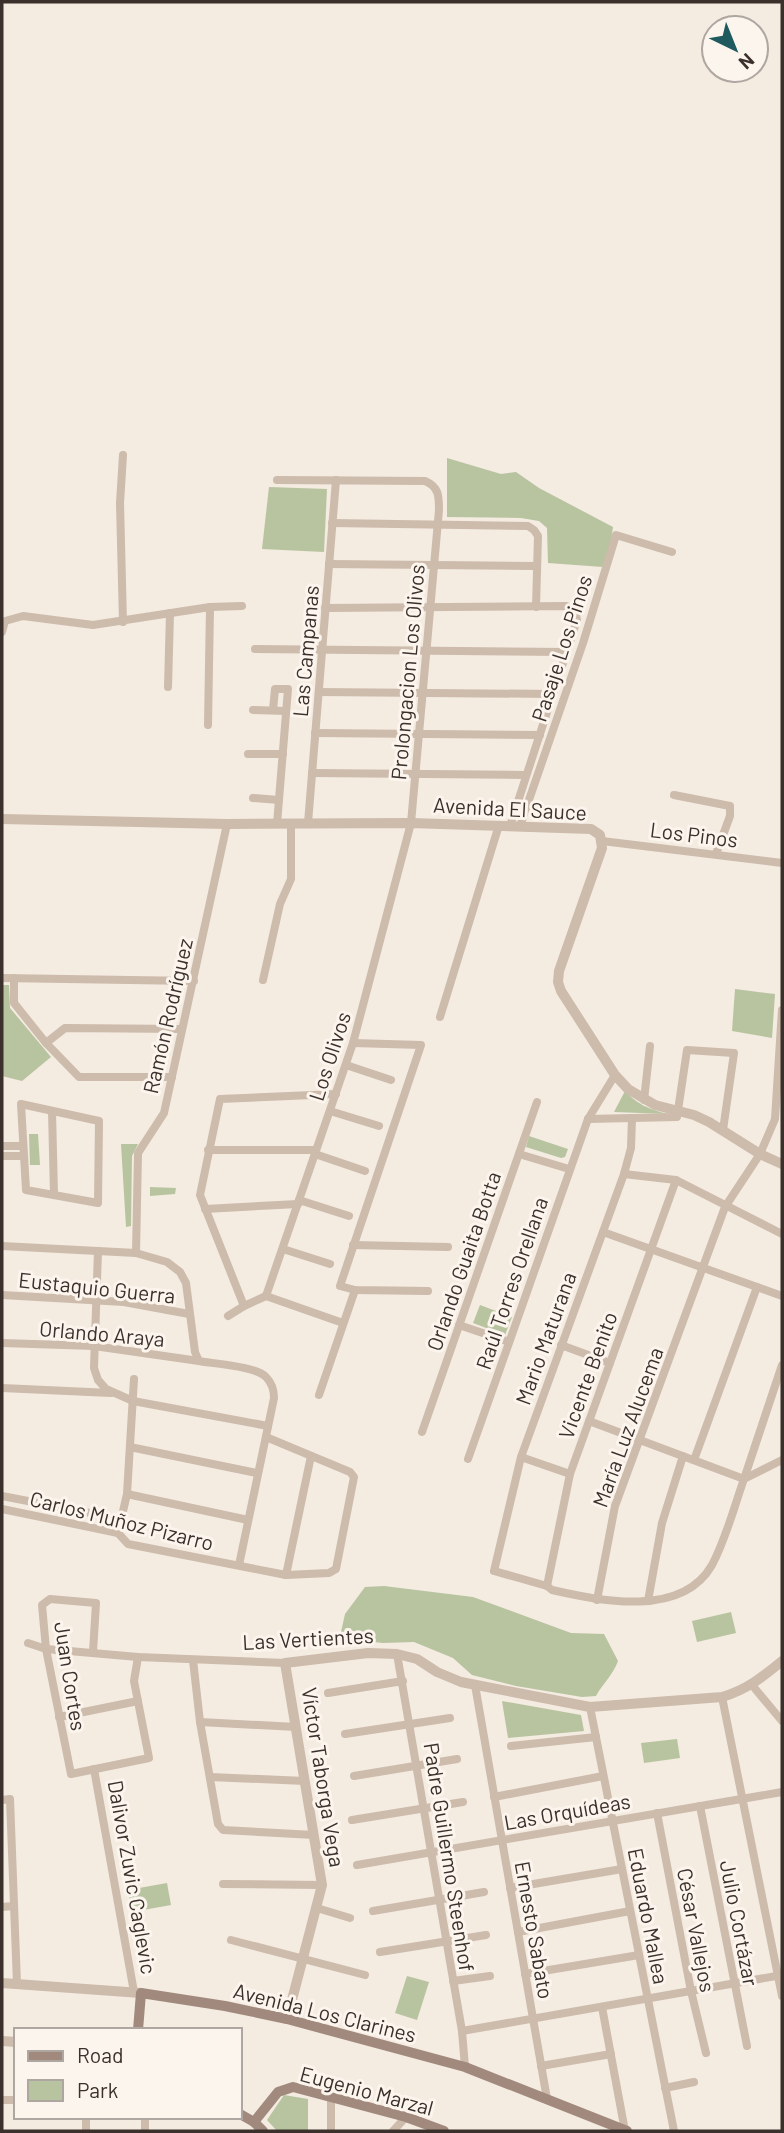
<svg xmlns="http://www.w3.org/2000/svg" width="784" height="2133" viewBox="0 0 784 2133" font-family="Barlow,sans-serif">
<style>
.green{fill:#b8c4a0}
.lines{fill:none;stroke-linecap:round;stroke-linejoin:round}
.minor{stroke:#cdbbac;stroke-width:8}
.tertiary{stroke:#cdbbac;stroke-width:10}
.secondary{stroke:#a18a7d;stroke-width:10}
.labels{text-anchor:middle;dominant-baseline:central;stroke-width:6;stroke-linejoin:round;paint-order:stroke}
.street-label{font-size:21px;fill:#3b302b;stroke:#fbf5ee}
</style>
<rect width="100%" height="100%" fill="#f4ebe1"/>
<!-- green -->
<g class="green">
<path d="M447 458 501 474 516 472 539 488 613 527 610 548 603 567 548 563 547 528 539 521 521 518 447 517Z"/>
<path d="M269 487 327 489 324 552 262 549Z"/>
<path d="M2 985H9L10 1008 51 1057 22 1081 2 1076Z"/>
<path d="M735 989 775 994 772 1038 732 1031Z"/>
<path d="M625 1091C638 1105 649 1109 668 1114L614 1112Z"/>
<path d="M29 1134H38L40 1165H30Z"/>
<path d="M529 1136 568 1149 565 1157 561 1158 526 1147Z"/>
<path d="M121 1144H138L132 1156 131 1226 126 1227Z"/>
<path d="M150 1187 176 1188 175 1194 150 1196Z"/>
<path d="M480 1305 512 1317 505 1335 473 1323Z"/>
<path d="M384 1586 473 1597 571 1633 604 1634 618 1661C613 1675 603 1683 596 1696L582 1697 516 1686 472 1675 453 1658 414 1642 383 1643 354 1640 341 1632 345 1614 365 1587Z"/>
<path d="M731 1612 736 1633 697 1642 692 1621Z"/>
<path d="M502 1701 581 1715 584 1731 508 1738Z"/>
<path d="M677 1739 680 1758 644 1763 641 1743Z"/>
<path d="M167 1883 171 1905 132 1912 128 1890Z"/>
<path d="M407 1976 429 1982 417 2020 395 2013Z"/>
<path d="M284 2095 308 2099V2131H277L267 2120Z"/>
</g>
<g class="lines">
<!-- minor -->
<g class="minor">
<path d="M123 455 120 503 123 622"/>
<path d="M332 523 528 526 534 530 538 536 536 607"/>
<path d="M329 564 536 566"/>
<path d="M325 608 566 606 575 610 577 620 510 826"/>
<path d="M2 632 5 621 23 616 93 625 210 607 242 606"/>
<path d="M255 649 565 652"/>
<path d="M168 687 170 613"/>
<path d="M319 692 552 694"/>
<path d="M253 710 286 711"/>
<path d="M273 710 275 689H288L277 824"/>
<path d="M208 725 210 607"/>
<path d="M315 733 540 735"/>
<path d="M248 754H283"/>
<path d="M312 773 526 775"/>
<path d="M674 795 730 806V816L716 854"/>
<path d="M253 798 279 800"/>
<path d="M308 823 336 480"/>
<path d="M520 826 583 643 616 535 672 552"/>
<path d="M602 841 782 863"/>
<path d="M2 978 194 981"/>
<path d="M14 978V1003L46 1043 79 1077H172"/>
<path d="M263 980 280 904 291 879V824"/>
<path d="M440 1017 499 825"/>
<path d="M46 1043 65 1028 182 1029"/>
<path d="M353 1043 421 1045 340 1286 355 1290 428 1291"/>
<path d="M346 1065 391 1080"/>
<path d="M644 1100 650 1046"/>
<path d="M21 1104 99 1121 98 1203 26 1190Z"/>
<path d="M52 1111 54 1194"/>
<path d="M330 1111 379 1126"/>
<path d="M632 1118 631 1148 624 1174 521 1457 494 1571 547 1586 552 1590C601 1601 682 1618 712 1565 726 1539 734 1507 744 1479L782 1460"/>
<path d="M588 1119 677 1117 687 1050 734 1053 723 1130"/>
<path d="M2 1146H23"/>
<path d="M208 1150H316"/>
<path d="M315 1154 365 1171"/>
<path d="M519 1154 569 1169"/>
<path d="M2 1156H24"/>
<path d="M624 1174 676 1180 782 1234"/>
<path d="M299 1200 349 1216"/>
<path d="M205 1209 298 1204"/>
<path d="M603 1232 782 1296"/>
<path d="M353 1245 448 1247"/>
<path d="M2 1246 136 1253 167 1262 180 1272 186 1283 195 1352 199 1361C215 1364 255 1366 266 1377 272 1383 274 1390 274 1398L239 1565"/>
<path d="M283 1249 330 1264"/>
<path d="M98 1251 94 1368 98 1380 106 1389 133 1401 268 1426"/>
<path d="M136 1253 138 1153 164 1113 227 824"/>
<path d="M2 1295 124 1302 189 1314"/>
<path d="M266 1296 353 1043 411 823 439 510C439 496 439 487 425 481L277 480"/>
<path d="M266 1296 244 1306 200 1195 220 1099 336 1094"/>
<path d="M266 1296 343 1323"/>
<path d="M228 1316 244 1306"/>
<path d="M459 1325 509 1342"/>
<path d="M2 1343 94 1346 199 1361"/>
<path d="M561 1345 610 1363"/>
<path d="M2 1388 111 1393"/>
<path d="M319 1395 355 1290"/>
<path d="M589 1421 744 1479 782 1365"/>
<path d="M422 1432 537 1102"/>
<path d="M130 1447 257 1473"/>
<path d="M521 1457 570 1474"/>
<path d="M468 1459 588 1119 615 1075"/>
<path d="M694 1460 757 1287"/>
<path d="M127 1494 248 1520"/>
<path d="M2 1496 121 1519"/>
<path d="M2 1509 118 1533 128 1544 286 1575 329 1573 336 1569 354 1477 350 1472 266 1437"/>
<path d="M118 1533 127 1494 134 1379"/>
<path d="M286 1575 311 1456"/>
<path d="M547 1586 570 1474 676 1180"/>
<path d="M597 1600 615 1506 725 1207 760 1154 775 1119 782 1010"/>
<path d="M648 1601 662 1523 683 1456"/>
<path d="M28 1643 46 1649 138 1657 285 1663"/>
<path d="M93 1652 96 1603 50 1599 42 1605 46 1649 71 1774 149 1758 134 1681 138 1657"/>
<path d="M397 1654 462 2031 465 2067"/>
<path d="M193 1660 200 1722 218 1824 223 1830 314 1835"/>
<path d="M475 1685 547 2099"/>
<path d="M752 1685 782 1721"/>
<path d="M328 1693 403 1681"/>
<path d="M722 1697 782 1996"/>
<path d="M590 1707 674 2131"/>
<path d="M59 1717 138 1701"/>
<path d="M200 1722 296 1727"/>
<path d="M345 1734 450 1718"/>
<path d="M511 1746 596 1737"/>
<path d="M94 1769 134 1992"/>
<path d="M354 1776 457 1759"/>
<path d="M210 1777 305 1781"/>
<path d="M494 1797 603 1776"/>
<path d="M2 1800 10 1799 17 1984"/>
<path d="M700 1806 747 2046"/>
<path d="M657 1813 691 1991 706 2053"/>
<path d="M352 1820 463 1802"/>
<path d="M357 1865 782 1792"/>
<path d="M223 1884 322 1885"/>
<path d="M510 1888 622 1869"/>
<path d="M2 1907 14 1906"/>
<path d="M317 1908 350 1918"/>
<path d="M373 1911 484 1892"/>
<path d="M518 1932 630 1911"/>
<path d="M231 1940 365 1975"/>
<path d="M380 1952 486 1935"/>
<path d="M525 1974 639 1955"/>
<path d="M453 1981 490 1976"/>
<path d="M602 2007 625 2131"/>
<path d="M462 2031 782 1975"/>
<path d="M541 2066 611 2054"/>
<path d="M665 2088 694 2082"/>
<path d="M331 2098V2131"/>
<path d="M2 2100H16"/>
<path d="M86 2117V2131"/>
<path d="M145 2117V2131"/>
<path d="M393 2131 406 2117"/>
</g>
<!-- tertiary -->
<g class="tertiary">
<path d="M2 819 227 824 411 823 591 829 600 835 602 848 559 971 558 982 561 991 615 1075 628 1089 655 1105 694 1115 709 1122 760 1154 782 1164"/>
<path d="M2 1983 141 1993"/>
<path d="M287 2019 322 1885 285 1663 368 1653 397 1654 417 1659 437 1672 461 1682 590 1707 722 1697C746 1690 763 1677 782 1661"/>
<path d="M2 2041 16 2042"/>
</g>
<!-- secondary -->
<g class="secondary">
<path d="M138 2030 141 1993 225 2006 287 2019 465 2067 627 2131"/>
<path d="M240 2114 254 2122 263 2131"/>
<path d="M254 2122 278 2092 293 2087 406 2117 444 2131"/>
</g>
</g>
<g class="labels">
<!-- street labels -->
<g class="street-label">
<text transform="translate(561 648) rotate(-72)">Pasaje Los Pinos</text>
<text transform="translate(305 651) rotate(-85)">Las Campanas</text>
<text transform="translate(407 672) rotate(-85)">Prolongacion Los Olivos</text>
<text transform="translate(510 808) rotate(3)">Avenida El Sauce</text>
<text transform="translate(694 834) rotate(7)">Los Pinos</text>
<text transform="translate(167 1016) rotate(-77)">Ramón Rodríguez</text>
<text transform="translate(329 1056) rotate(-72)">Los Olivos</text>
<text transform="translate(463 1261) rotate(-71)">Orlando Guaita Botta</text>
<text transform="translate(511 1283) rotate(-71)">Raúl Torres Orellana</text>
<text transform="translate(97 1287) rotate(6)">Eustaquio Guerra</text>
<text transform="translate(102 1333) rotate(5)">Orlando Araya</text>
<text transform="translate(545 1338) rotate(-70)">Mario Maturana</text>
<text transform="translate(587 1375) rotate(-70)">Vicente Benito</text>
<text transform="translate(627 1427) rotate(-70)">María Luz Alucema</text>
<text transform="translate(122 1520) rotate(14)">Carlos Muñoz Pizarro</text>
<text transform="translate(308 1638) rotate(-3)">Las Vertientes</text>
<text transform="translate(71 1676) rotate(81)">Juan Cortes</text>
<text transform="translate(324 1777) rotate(81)">Víctor Taborga Vega</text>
<text transform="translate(567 1811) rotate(-10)">Las Orquídeas</text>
<text transform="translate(450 1857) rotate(81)">Padre Guillermo Steenhof</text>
<text transform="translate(133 1877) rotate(80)">Dalivor Zuvic Caglevic</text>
<text transform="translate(649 1916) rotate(79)">Eduardo Mallea</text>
<text transform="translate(740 1923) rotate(79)">Julio Cortázar</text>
<text transform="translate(535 1930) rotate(80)">Ernesto Sabato</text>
<text transform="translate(697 1930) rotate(79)">César Vallejos</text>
<text transform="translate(325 2012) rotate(14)">Avenida Los Clarines</text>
<text transform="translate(367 2090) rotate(15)">Eugenio Marzal</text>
</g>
</g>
<!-- border -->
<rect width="784" height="2133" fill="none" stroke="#3b302b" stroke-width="7"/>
<!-- legend -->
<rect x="14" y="2028" width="228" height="91" fill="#fbf5ee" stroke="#aea6a0" stroke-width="2"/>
<rect x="28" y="2051" width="35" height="10" fill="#a18a7d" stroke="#aea6a0" stroke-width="2"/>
<text x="77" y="2063" font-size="21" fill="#3b302b">Road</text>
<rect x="28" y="2080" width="35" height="21" fill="#b8c4a0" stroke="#aea6a0" stroke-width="2"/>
<text x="77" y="2098" font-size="21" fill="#3b302b">Park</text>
<!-- north arrow -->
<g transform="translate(735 49) rotate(137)"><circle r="33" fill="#fbf5ee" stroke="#aea6a0" stroke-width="2"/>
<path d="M0-5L12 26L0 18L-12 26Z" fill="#1f5a5e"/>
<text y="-10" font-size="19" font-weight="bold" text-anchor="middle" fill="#3b302b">N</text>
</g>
</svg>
